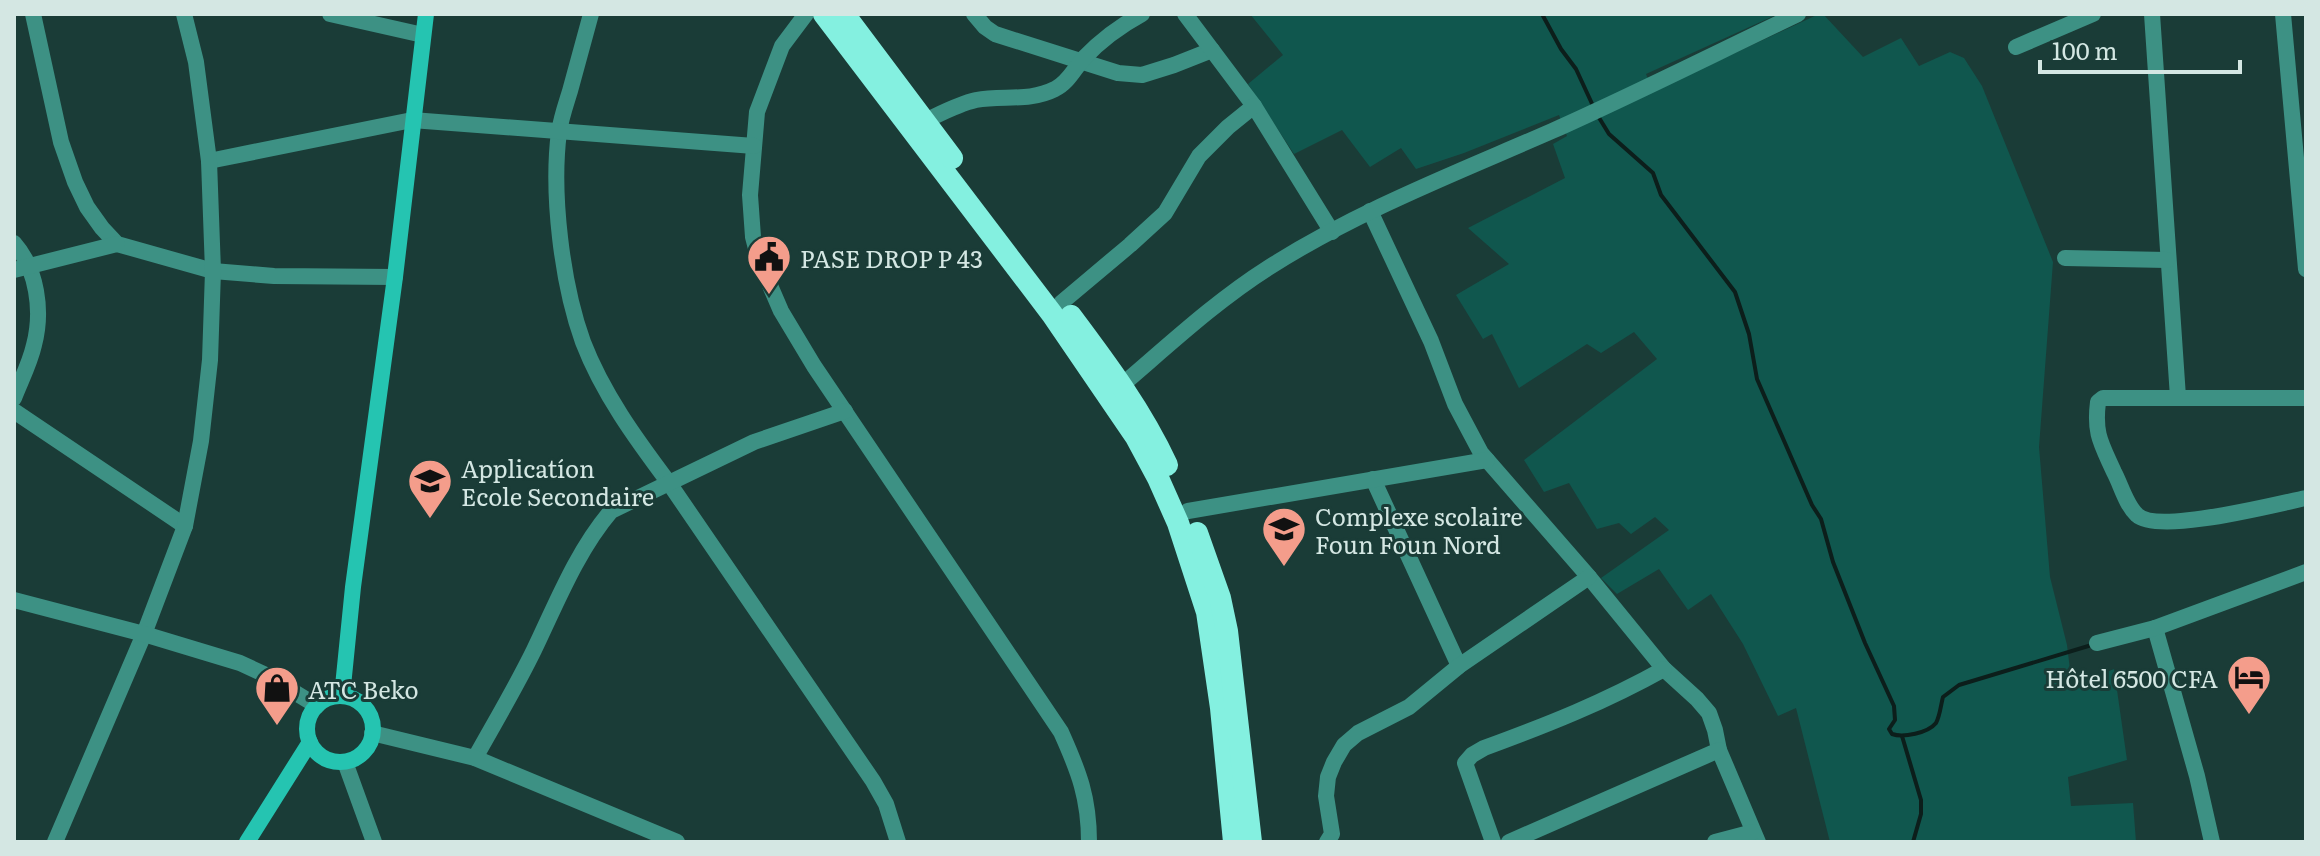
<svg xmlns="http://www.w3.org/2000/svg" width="2320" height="856" viewBox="0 0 2320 856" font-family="Literata,serif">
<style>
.green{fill:#10574e}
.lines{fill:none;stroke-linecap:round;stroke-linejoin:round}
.stream{stroke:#0c1e1b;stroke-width:4}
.minor{stroke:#3d9184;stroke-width:16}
.tertiary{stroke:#3d9184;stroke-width:16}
.secondary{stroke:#25c4b1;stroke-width:16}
.trunk{stroke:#84f0e0;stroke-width:22}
.labels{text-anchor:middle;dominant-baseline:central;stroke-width:6;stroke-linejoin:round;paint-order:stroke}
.poi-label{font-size:24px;fill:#d4e7e3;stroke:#1a3c37;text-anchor:start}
</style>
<rect width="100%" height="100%" fill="#1a3c37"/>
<!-- green -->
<path class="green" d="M1250 14H1778L1646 74 1653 91 1819 14H1823L1863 57 1901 38 1919 66 1950 52 1964 58 1982 86 2053 262 2039 447 2050 577 2067 645 2072 686 2114 669 2127 760 2068 777 2071 806 2133 803 2136 842H1830L1796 708 1778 716 1743 644 1711 594 1688 610 1659 569 1617 594 1601 578 1669 530 1655 517 1631 534 1619 523 1597 529 1569 483 1544 492 1524 460 1657 359 1634 332 1601 353 1587 344 1519 388 1492 334 1483 339 1456 295 1509 264 1468 228 1565 178 1553 144 1567 136 1559 115 1464 153 1416 169 1401 148 1370 167 1342 130 1294 154 1248 84 1283 55Z"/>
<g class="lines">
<!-- stream -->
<g class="stream">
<path d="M1542 14 1561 49 1576 69 1594 108"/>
<path d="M1598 116 1609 134 1653 173 1661 195 1735 292 1749 334 1757 379 1812 505 1821 519 1833 562 1865 643 1894 706 1895 720 1889 729 1892 734C1903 738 1928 733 1936 723 1940 716 1941 704 1943 697L1959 685 2095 644"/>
<path d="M1902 736 1921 800V814L1913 842"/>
</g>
<!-- minor -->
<g class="minor">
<path d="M33 14 61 142 75 182 87 207 102 228 117 244 213 271 274 276 395 277"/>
<path d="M330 14 423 35"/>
<path d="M591 14C584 40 577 65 570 91 566 104 561 118 559 132 551 194 562 284 583 342 603 394 636 439 669 483L873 781 886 804 898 842"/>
<path d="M806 14 782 46 757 112 750 195 753 237 759 260 781 311 814 366 1061 732C1079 772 1089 798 1089 842"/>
<path d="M974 14 985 27 995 34 1118 73 1142 75 1174 65 1212 50"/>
<path d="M1185 14 1254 106 1332 232"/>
<path d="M2152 14 2178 397"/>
<path d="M2016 47 2093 14"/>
<path d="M925 121C942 113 958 104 976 100 1003 95 1029 102 1055 89 1068 83 1074 69 1084 58 1101 40 1120 26 1142 14"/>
<path d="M209 161 412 120 754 146"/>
<path d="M1370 211 1431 341 1455 404 1481 453 1589 577 1664 669 1697 699 1709 713 1715 730 1719 750 1758 842"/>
<path d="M14 243C37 269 43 311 34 345 30 363 21 380 14 398"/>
<path d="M2065 258 2167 260"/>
<path d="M14 270 117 244"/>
<path d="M1061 303 1130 245 1165 213 1199 156 1228 127 1254 106"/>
<path d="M2306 398H2103L2098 402C2094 434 2101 443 2114 472 2121 485 2126 505 2137 515 2158 535 2276 504 2306 498"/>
<path d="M14 411 185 526"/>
<path d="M1373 479 1459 666"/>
<path d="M1188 511 1487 460"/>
<path d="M2155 628 2197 776 2212 842"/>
<path d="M2097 643 2155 628 2306 572"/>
<path d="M475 758C495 722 516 687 534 650 557 602 577 551 611 511L754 442 845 411"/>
<path d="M345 762 374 842"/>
<path d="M55 842 144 634 185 526 201 441 210 360 213 271 209 161 196 62 184 14"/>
<path d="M1327 842 1332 834 1326 796 1328 777 1334 762 1344 745 1358 733 1409 707 1459 666 1589 577"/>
<path d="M1493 842 1465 763 1472 755 1484 748C1547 725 1605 702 1664 669"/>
<path d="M1509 842 1719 750"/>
<path d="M1715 842 1753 832"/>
</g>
<!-- tertiary -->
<g class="tertiary">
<path d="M2283 14 2306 269"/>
<path d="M1122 385C1170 344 1216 301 1268 268 1357 211 1456 173 1552 131 1635 94 1716 53 1798 14"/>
<path d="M14 600 144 634 240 663 268 676 317 706"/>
<path d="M372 733 475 758 677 842"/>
</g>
<!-- secondary -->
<g class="secondary">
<path d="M342 696 353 587 395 277 426 14"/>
<circle cx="340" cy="729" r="33"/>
<path d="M247 842 310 742"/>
</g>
<!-- trunk -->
<g class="trunk">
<path d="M824 14 1052 314 1136 437 1158 478 1178 523 1207 612 1221 708 1234 842"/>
<path d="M844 14 952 158"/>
<path d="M1071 316C1107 364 1142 411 1167 465"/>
<path d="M1197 533 1220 598 1227 631 1251 842"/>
</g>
</g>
<!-- icons -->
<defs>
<g id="civic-pin" transform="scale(2.3)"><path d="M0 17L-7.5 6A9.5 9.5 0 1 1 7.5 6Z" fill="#f49d8b" stroke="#1a3c37"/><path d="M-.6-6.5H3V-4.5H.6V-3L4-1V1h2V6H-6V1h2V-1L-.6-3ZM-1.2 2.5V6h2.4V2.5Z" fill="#111"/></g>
<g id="school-pin" transform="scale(2.3)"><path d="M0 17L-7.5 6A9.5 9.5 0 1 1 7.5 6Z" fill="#f49d8b" stroke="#1a3c37"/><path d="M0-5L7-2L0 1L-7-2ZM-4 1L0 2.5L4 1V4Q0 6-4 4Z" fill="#111"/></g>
<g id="hotel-pin" transform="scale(2.3)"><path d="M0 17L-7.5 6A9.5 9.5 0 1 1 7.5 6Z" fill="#f49d8b" stroke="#1a3c37"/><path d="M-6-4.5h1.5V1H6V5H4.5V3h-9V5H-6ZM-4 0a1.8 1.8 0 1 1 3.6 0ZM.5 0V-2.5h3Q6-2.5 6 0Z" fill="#111"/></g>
<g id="shop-pin" transform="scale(2.3)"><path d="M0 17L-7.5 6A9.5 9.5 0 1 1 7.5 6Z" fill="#f49d8b" stroke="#1a3c37"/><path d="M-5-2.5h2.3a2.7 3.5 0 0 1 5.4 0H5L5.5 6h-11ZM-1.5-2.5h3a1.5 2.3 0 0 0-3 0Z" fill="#111"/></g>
</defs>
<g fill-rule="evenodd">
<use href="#civic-pin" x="769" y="257"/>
<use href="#school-pin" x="430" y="481"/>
<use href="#school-pin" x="1284" y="529"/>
<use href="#hotel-pin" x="2249" y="677"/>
<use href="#shop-pin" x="277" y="688"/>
</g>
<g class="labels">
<!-- poi labels -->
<g class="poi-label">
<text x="800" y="257">PASE DROP P 43</text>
<text x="461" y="467">Applicatíon<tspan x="461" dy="28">Ecole Secondaire</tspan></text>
<text x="1315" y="515">Complexe scolaire<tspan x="1315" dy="28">Foun Foun Nord</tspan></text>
<text x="2218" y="677" text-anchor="end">Hôtel 6500 CFA</text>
<text x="308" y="688">ATC Beko</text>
</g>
</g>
<!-- border -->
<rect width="2320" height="856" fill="none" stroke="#d4e7e3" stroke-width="32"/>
<!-- scale -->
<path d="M2040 60v12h200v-12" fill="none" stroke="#d4e7e3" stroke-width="4"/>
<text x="2052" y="60" font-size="24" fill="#d4e7e3" stroke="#1a3c37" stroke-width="6" paint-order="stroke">100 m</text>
</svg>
